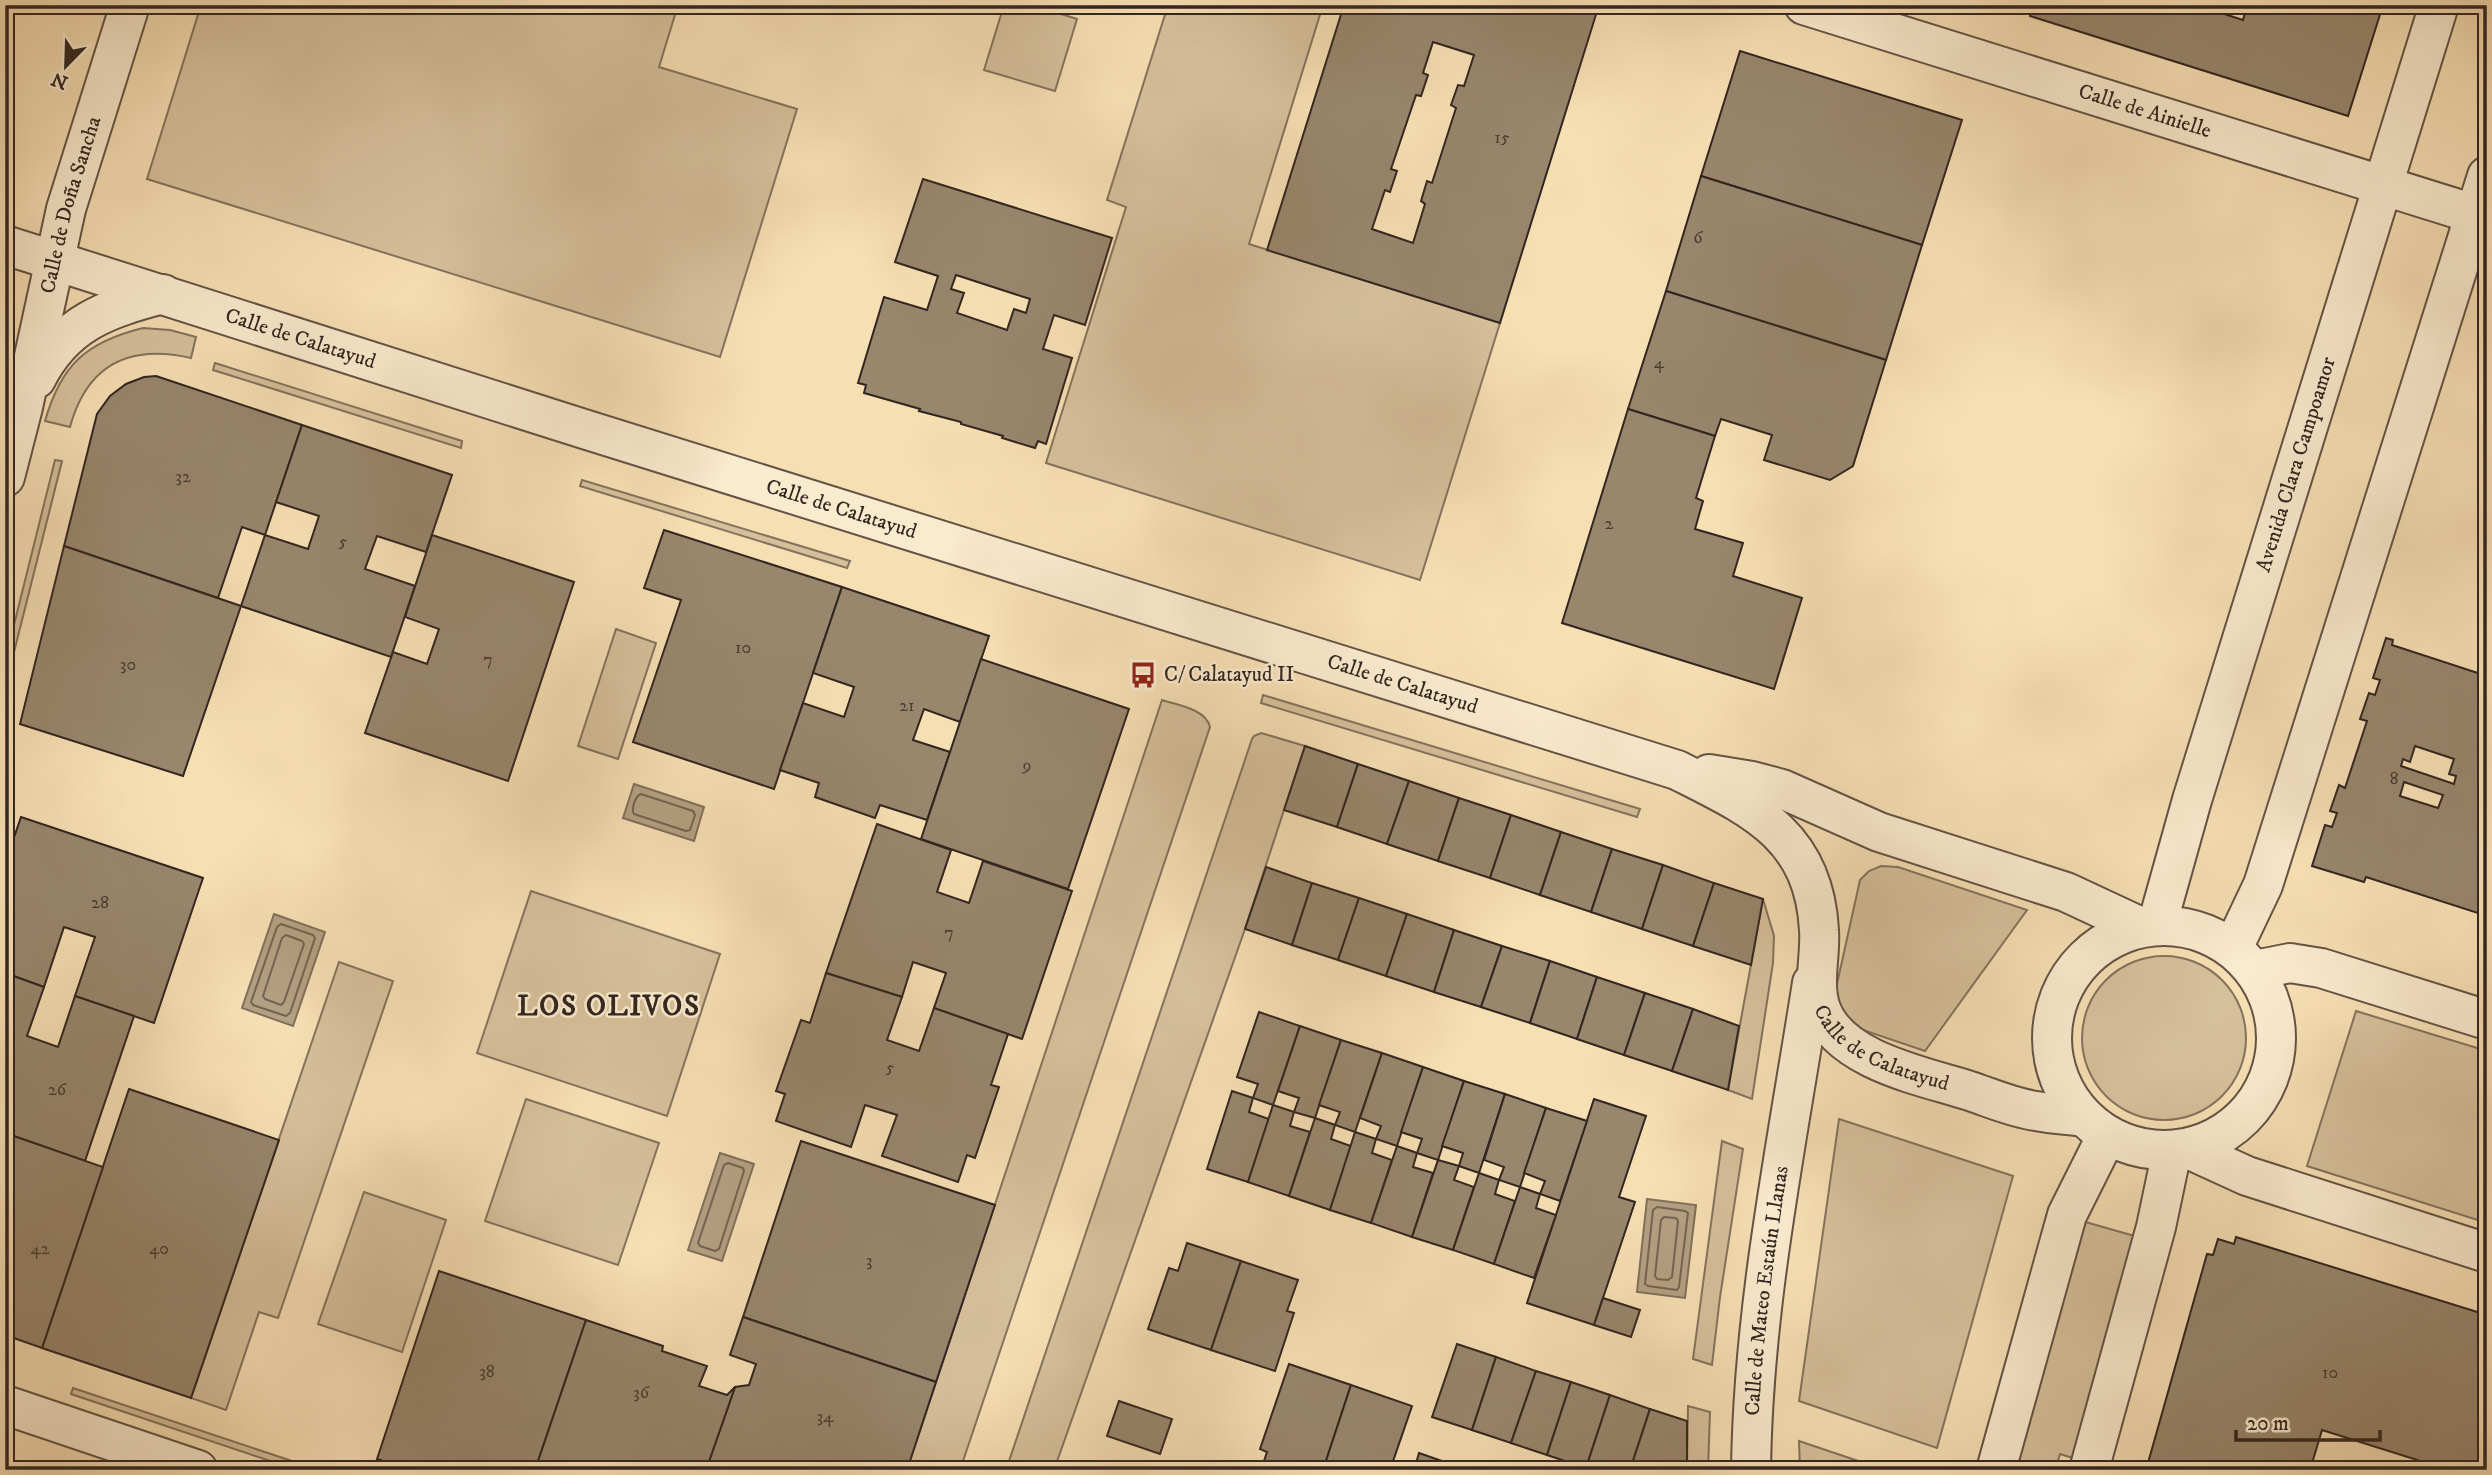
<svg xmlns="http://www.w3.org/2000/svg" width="2492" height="1475" viewBox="0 0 2492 1475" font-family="'IM FELL DW Pica',serif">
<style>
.green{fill:#d6c09b;stroke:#84735e;stroke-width:2}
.water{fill:#b4a082;stroke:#806f5b;stroke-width:2}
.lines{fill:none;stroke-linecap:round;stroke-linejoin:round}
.shore{stroke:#736351;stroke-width:2}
.building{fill:#98866d;stroke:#322620;stroke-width:2;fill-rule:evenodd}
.minor-casing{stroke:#635445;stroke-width:42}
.minor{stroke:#faeace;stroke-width:38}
.labels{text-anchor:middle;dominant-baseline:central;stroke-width:5;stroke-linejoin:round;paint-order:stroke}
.number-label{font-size:18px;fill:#4c3e33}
.street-label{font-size:21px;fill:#322620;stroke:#faeace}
.poi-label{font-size:21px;fill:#322620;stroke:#faeace;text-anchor:start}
.district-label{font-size:28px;font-weight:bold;letter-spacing:2px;fill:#322620;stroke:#faeace}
</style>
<rect width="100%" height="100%" fill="#f7dfb4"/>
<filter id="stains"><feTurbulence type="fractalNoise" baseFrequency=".00286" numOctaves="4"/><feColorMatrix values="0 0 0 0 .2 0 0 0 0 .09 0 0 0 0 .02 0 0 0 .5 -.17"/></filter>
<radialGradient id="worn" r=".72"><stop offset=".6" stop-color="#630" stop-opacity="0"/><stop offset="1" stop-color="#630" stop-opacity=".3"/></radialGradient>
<!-- green -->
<g class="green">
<path d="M201 5H678L659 67 797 109 720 357 147 179Z"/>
<path d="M1004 5H1032L1077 19 1055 91 984 70Z"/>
<path d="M1168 5H1323L1249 244 1500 323 1420 580 1046 463 1126 207 1107 200Z"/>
<path d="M143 328 170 330 196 337 191 358C129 344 87 365 70 427L45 421C61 365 86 342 143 328Z"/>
<path d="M215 363 462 441 461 448 213 370Z"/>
<path d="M55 460 62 461 5 688V661Z"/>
<path d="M582 480 850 561 847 568 580 486Z"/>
<path d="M616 629 656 643 618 759 578 746Z"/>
<path d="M1263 695 1640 809 1637 817 1261 703Z"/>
<path d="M1162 700C1177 705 1206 709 1210 727L960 1470H907Z"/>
<path d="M1261 733 1305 746 1245 929 1054 1470H1006L1252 739 1254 736Z"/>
<path d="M1881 866 1898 867 2027 910 1925 1051 1854 1027C1842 1015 1836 1001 1837 984L1860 880 1869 871Z"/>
<path d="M531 891 720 954 667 1116 477 1053Z"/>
<path d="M1763 899 1774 936 1773 963 1752 1099 1728 1090Z"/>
<circle cx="2164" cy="1038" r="82"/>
<path d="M339 962 393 981 278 1318 259 1312 226 1410 191 1398Z"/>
<path d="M2356 1011 2487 1051V1223L2307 1166Z"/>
<path d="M526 1099 659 1143 618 1265 485 1221Z"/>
<path d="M1839 1119 2013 1176 1937 1448 1799 1401Z"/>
<path d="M1722 1141 1743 1149 1720 1297 1712 1365 1693 1359Z"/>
<path d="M364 1192 446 1220 402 1352 318 1324Z"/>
<path d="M2082 1221 2138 1237 2076 1459 2060 1454 2055 1470H2012Z"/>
<path d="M73 1388 319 1470H297L71 1394Z"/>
<path d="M1688 1406 1710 1412 1708 1470H1687Z"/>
<path d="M1799 1441 1885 1470H1800Z"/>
</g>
<!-- water -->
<g class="water">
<path d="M634 784 704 807 694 841 623 818Z"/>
<path d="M274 914 325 932 293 1026 242 1008Z"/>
<path d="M720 1153 754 1164 722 1261 688 1250Z"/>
<path d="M1647 1199 1696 1205 1685 1298 1637 1292Z"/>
</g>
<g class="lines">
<!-- shore -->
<g class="shore">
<path d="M641 794 693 811 695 815 690 830 686 831 634 814C631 809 635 796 641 794Z"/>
<path d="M281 924 313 935 315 938 290 1013 286 1016 253 1005 251 1002 277 927Z"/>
<path d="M286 935 302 941 304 944 284 1002 281 1005 265 999 263 996 282 938Z"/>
<path d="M728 1163 743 1168 744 1171 719 1249 715 1251 700 1246 698 1243 724 1165Z"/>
<path d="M1657 1207 1685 1211 1688 1213 1679 1287 1677 1290 1648 1286 1645 1284 1653 1210Z"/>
<path d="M1664 1217 1676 1218 1678 1221 1672 1277 1668 1280 1657 1279 1655 1276 1661 1220Z"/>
</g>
</g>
<!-- building -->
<g class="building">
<path d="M1344 5H1588L1598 8 1500 323 1267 250ZM1433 42 1474 55 1464 86 1458 85 1451 105 1456 108 1432 183 1427 181 1421 201 1425 204 1413 243 1372 229 1385 190 1390 192 1397 171 1391 169 1416 95 1421 96 1428 75 1423 73Z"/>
<path d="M2033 5H2217L2215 11 2243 20 2247 5H2383L2348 116 2030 16Z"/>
<path d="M1740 51 1962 120 1922 245 1701 176Z"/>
<path d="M1701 176 1922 245 1886 360 1666 291Z"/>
<path d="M923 179 1112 238 1085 325 1054 315 1043 349 1072 358 1046 444 1038 441 1035 448 1002 438 1003 436 961 424V422L919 411 920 409 864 393 866 385 858 383 884 297 927 310 938 276 895 262ZM956 275 1030 299 1026 313 1014 309 1007 330 957 313 964 293 951 289Z"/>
<path d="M1666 291 1886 360 1853 466 1830 480 1764 460 1772 435 1721 419 1715 436 1628 409Z"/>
<path d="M156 376 302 425 265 535 242 527 218 598 64 546 97 414 110 396 126 384 144 377Z"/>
<path d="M1628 409 1715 436 1696 498 1703 501 1695 529 1743 543 1733 576 1802 598 1774 689 1562 623Z"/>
<path d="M302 425 452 475 426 552 377 536 365 569 415 586 391 657 241 606 265 535 308 549 319 516 276 502Z"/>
<path d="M664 530 842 587 774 789 633 742 681 600 644 588Z"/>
<path d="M432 535 574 582 508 781 365 733 393 652 427 664 439 629 405 617Z"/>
<path d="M64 546 241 606 183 776 20 724Z"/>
<path d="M842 587 989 636 960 722 924 709 913 740 950 752 927 820 880 805 875 818 815 797 819 783 780 770 803 703 844 717 854 687 813 673Z"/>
<path d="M2386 638 2393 640 2392 645 2487 676V916L2366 877 2364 882 2312 866 2325 825 2332 827 2337 813 2330 811 2339 785 2345 788 2367 721 2360 719 2369 693 2375 695 2380 680 2373 678ZM2415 746 2454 759 2449 774 2456 776 2454 784 2401 766 2403 759 2410 762ZM2404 782 2443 795 2438 808 2400 796Z"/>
<path d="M981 659 1129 709 1068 889 921 839Z"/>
<path d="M1305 746 1358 764 1337 827 1284 810Z"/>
<path d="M1358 764 1409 781 1387 844 1337 827Z"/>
<path d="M1409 781 1459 798 1438 861 1387 844Z"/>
<path d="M1459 798 1511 815 1490 878 1438 861Z"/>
<path d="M1511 815 1561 832 1540 895 1490 878Z"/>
<path d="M21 817 203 878 154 1023 75 996 95 937 64 927 44 987 5 973V864Z"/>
<path d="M877 824 951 850 937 892 969 903 983 861 1072 891 1022 1039 934 1008 946 973 913 962 902 997 826 973Z"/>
<path d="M1561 832 1612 849 1591 912 1540 895Z"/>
<path d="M1612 849 1663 865 1642 929 1591 912Z"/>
<path d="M1663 865 1714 883 1693 946 1642 929Z"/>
<path d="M1266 867 1312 883 1292 945 1245 929Z"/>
<path d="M1312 883 1359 898 1338 960 1292 945Z"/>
<path d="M1714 883 1763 899 1751 965 1693 946Z"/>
<path d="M1359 898 1407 914 1386 976 1338 960Z"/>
<path d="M1407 914 1454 930 1434 992 1386 976Z"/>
<path d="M1454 930 1502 946 1481 1007 1434 992Z"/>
<path d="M1502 946 1550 961 1530 1023 1481 1007Z"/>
<path d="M1550 961 1597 977 1577 1039 1530 1023Z"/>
<path d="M5 973 44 987 27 1036 58 1047 75 996 134 1016 85 1161 5 1133Z"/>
<path d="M826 973 902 997 887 1040 919 1051 934 1008 1008 1034 991 1085 999 1087 975 1158 967 1155 958 1182 882 1156 897 1115 865 1105 851 1147 776 1121 785 1094 776 1091 801 1020 810 1023Z"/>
<path d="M1597 977 1645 993 1624 1055 1577 1039Z"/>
<path d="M1645 993 1693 1009 1672 1071 1624 1055Z"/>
<path d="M1693 1009 1739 1026 1728 1090 1672 1071Z"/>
<path d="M1259 1012 1300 1026 1273 1105 1253 1098 1258 1084 1237 1077Z"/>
<path d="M1300 1026 1341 1040 1315 1118 1294 1112 1299 1098 1278 1091Z"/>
<path d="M1341 1040 1382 1053 1355 1132 1335 1125 1340 1112 1319 1105Z"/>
<path d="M1382 1053 1423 1067 1397 1146 1376 1139 1381 1126 1360 1118Z"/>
<path d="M1423 1067 1464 1081 1438 1160 1417 1153 1422 1139 1401 1132Z"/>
<path d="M1464 1081 1505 1094 1479 1173 1459 1166 1463 1153 1442 1146Z"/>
<path d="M129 1089 279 1140 191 1398 42 1348Z"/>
<path d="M1232 1091 1253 1098 1249 1112 1269 1119 1248 1182 1207 1169Z"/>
<path d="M1505 1094 1546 1108 1520 1187 1499 1180 1504 1167 1484 1160Z"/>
<path d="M1594 1099 1646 1116 1619 1197 1635 1202 1594 1325 1527 1303Z"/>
<path d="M1273 1105 1294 1112 1290 1126 1310 1132 1289 1196 1248 1182Z"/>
<path d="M1546 1108 1587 1121 1560 1201 1540 1194 1545 1181 1524 1173Z"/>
<path d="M1315 1118 1335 1125 1331 1139 1351 1146 1330 1210 1289 1196Z"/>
<path d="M1355 1132 1376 1139 1372 1153 1392 1160 1371 1223 1330 1210Z"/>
<path d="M5 1133 103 1167 42 1348 5 1335Z"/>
<path d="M801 1141 995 1205 936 1382 743 1317Z"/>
<path d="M1397 1146 1417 1153 1413 1167 1433 1173 1412 1237 1371 1223Z"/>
<path d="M1438 1160 1459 1166 1454 1180 1474 1187 1453 1250 1412 1237Z"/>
<path d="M1479 1173 1499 1180 1495 1194 1515 1201 1494 1264 1453 1250Z"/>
<path d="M1520 1187 1540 1194 1536 1208 1556 1215 1534 1278 1494 1264Z"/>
<path d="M2236 1237 2487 1315V1470H2449L2322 1430 2310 1470H2146L2207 1254 2213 1255 2218 1239 2234 1244Z"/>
<path d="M1187 1243 1241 1261 1211 1350 1148 1329 1169 1268 1178 1271Z"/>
<path d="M1241 1261 1298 1280 1287 1311 1294 1313 1275 1371 1211 1350Z"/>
<path d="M439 1271 586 1320 535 1470H410L377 1459Z"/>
<path d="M1603 1298 1640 1310 1631 1337 1594 1325Z"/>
<path d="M743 1317 936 1382 907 1470H706L735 1387 749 1385 756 1364 730 1355Z"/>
<path d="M586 1320 663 1346 662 1351 707 1366 699 1386 727 1395 735 1387 706 1470H535Z"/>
<path d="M1457 1344 1496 1357 1472 1430 1432 1417Z"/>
<path d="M1496 1357 1536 1371 1511 1443 1472 1430Z"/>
<path d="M1289 1364 1351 1385 1323 1470H1261L1267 1452 1260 1449Z"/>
<path d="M1536 1371 1571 1382 1547 1455 1511 1443Z"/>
<path d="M1571 1382 1610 1395 1586 1468 1547 1455Z"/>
<path d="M1351 1385 1412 1406 1390 1470H1323Z"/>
<path d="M1610 1395 1650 1409 1630 1470 1586 1468Z"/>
<path d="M1119 1401 1172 1419 1160 1454 1107 1436Z"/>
<path d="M1650 1409 1687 1421V1470H1630Z"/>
<path d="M1419 1453 1459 1467V1470H1414Z"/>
</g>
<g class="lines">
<!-- minor casing -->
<g class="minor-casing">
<g id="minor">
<path id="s1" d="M1804 5 2487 218"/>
<path id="s2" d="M5 245 584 429 1677 770C1752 808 1814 834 1819 930 1821 955 1812 984 1821 1009 1840 1061 1923 1076 1970 1091 1991 1098 2014 1108 2036 1111 2052 1114 2068 1115 2084 1117"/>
<path d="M36 379C64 323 106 309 163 294"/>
<path id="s3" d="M5 477 23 407 66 209 130 5"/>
<path d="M1709 774 1752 781 1782 789 1879 832 2066 892 2141 927"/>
<path id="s4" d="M2157 925 2192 800 2439 5"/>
<circle cx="2164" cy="1038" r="112"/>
<path d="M2233 948 2263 885 2487 176"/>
<path d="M2255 970 2290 963 2321 968 2487 1020"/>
<path d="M2188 1149 2247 1176 2487 1253"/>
<path d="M5 1405 198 1470"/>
<path id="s5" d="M1751 1470C1753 1306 1787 1144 1812 983"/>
<path d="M1996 1470 2067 1215 2107 1135"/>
<path d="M2089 1470 2156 1227 2172 1151"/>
</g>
</g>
<!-- minor -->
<use href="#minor" class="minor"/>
</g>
<!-- icons -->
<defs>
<g id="bus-bare" transform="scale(2.1)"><path d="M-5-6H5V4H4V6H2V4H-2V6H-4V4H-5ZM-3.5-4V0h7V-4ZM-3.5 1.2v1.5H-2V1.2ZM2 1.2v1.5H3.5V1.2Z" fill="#8f2418" stroke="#faeace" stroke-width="2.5" paint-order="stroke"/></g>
</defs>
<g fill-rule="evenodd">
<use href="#bus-bare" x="1143" y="675"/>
</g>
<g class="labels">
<!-- number labels -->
<g class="number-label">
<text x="1502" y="138">15</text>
<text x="1698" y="238">6</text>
<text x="1659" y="363">4</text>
<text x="183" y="477">32</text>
<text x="1609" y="524">2</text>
<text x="343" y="542">5</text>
<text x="743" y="648">10</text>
<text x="488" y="660">7</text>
<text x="128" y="665">30</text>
<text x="907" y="706">21</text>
<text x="1027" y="766">9</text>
<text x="2394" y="779">8</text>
<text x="100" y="903">28</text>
<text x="949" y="933">7</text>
<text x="890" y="1068">5</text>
<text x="57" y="1090">26</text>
<text x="40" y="1249">42</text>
<text x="159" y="1249">40</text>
<text x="869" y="1261">3</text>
<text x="487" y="1372">38</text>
<text x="2330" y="1373">10</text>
<text x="641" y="1393">36</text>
<text x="825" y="1417">34</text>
</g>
<!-- street labels -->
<g class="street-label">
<text stroke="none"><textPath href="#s1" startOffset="357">Calle de Ainielle</textPath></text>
<text stroke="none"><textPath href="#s3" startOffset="280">Calle de Doña Sancha</textPath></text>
<text stroke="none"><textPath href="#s2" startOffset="310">Calle de Calatayud</textPath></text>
<text stroke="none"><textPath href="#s4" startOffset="481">Avenida Clara Campoamor</textPath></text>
<text stroke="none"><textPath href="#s2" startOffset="877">Calle de Calatayud</textPath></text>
<text stroke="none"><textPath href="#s2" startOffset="1465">Calle de Calatayud</textPath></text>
<text stroke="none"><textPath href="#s2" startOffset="2135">Calle de Calatayud</textPath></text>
<text stroke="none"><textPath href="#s5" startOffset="180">Calle de Mateo Estaún Llanas</textPath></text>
</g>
<!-- poi labels -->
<g class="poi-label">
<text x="1164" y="675">C/ Calatayud II</text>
</g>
<!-- district labels -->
<g class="district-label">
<text x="609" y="1006">LOS OLIVOS</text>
</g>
</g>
<!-- margin -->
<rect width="2492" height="1475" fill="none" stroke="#f7dfb4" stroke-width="28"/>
<rect x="7" y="7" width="2478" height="1461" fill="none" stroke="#322620" stroke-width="3.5"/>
<rect x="14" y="14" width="2464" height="1447" fill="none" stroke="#322620" stroke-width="2"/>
<!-- north arrow -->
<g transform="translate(66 66) rotate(203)" stroke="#faeace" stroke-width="5" paint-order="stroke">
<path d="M0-5L12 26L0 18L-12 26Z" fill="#322620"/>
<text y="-10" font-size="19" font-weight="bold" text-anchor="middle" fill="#322620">N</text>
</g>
<!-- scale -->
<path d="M2236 1430v10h144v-10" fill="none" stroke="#322620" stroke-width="3.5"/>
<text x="2247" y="1430" font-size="21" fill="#322620" stroke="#faeace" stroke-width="5" paint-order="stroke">20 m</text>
<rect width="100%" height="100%" filter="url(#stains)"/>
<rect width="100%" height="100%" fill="url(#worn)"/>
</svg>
